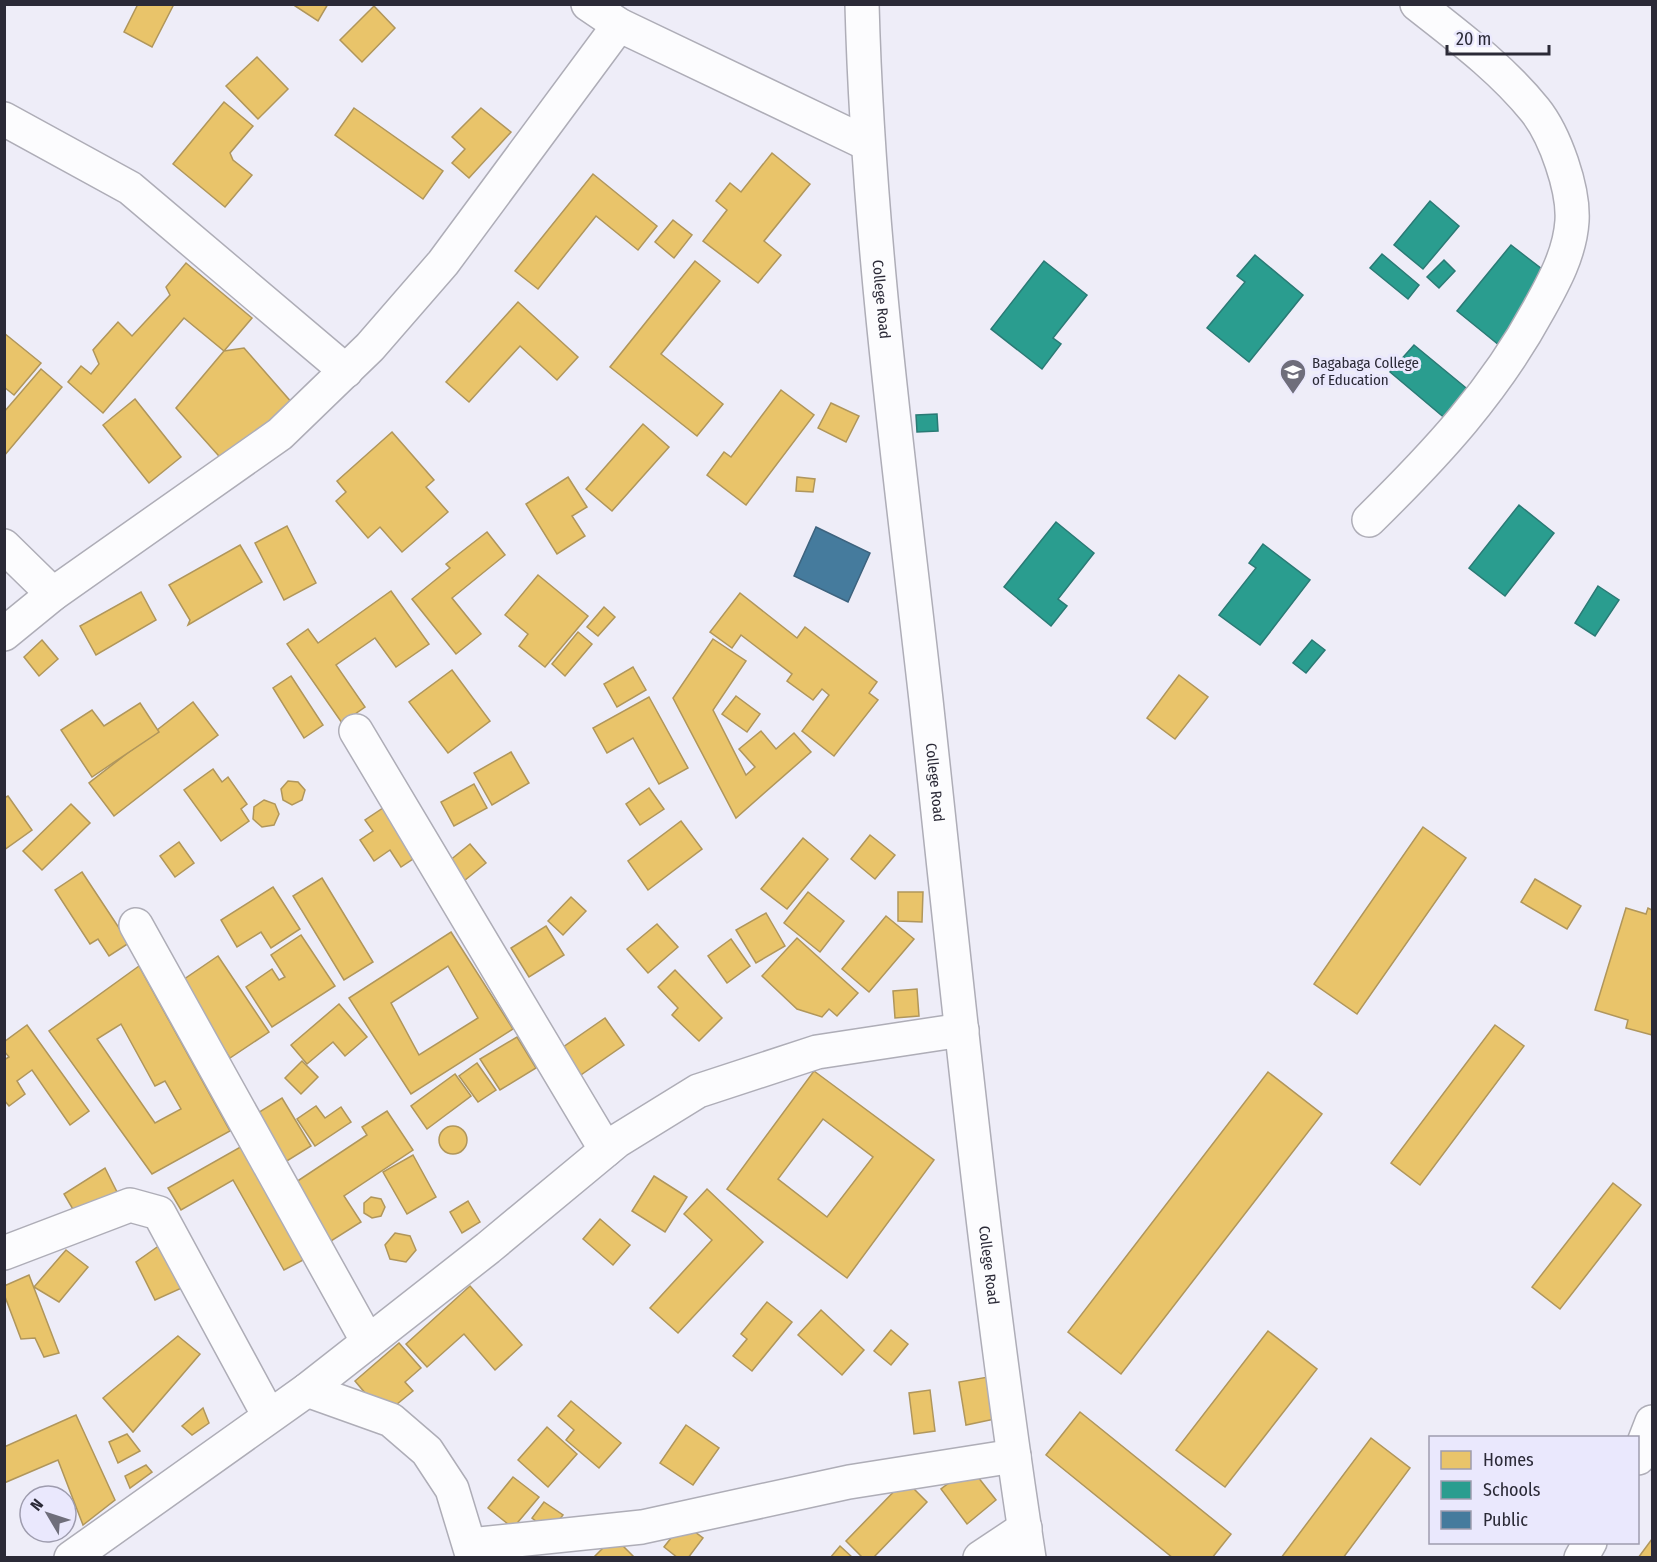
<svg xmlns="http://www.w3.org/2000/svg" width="1657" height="1562" viewBox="0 0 1657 1562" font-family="'Fira Sans Condensed',sans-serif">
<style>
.homes{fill:#e9c46a;stroke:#b0965b;stroke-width:1.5;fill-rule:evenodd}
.schools{fill:#2a9d8f;stroke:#2a7a75;stroke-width:1.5}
.public{fill:#457b9d;stroke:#3d637e;stroke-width:1.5}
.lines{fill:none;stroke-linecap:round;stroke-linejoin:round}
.minor-casing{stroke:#aeadb7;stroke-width:36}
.minor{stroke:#fcfcfe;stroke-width:33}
.labels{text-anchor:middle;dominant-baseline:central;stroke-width:6;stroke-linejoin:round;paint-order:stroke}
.street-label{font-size:15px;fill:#2b2a37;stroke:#eae8fd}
.poi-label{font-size:15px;fill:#2b2a37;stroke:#eae8fd;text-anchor:start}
</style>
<rect width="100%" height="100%" fill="#eeedf8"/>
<!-- homes -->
<g class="homes">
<path d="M138 4H174L152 47 124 32Z"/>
<path d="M292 4H328L318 21Z"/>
<path d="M374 6 395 28 362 62 340 40Z"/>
<path d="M257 57 288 89 258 119 226 86Z"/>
<path d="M224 102 253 126 230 153 233 160 252 175 225 207 173 164Z"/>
<path d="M354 108 443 171 423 199 335 135Z"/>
<path d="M481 108 511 132 469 178 452 163 465 149 452 137Z"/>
<path d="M772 153 810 184 764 241 781 255 758 283 703 241 727 210 716 201 730 183 741 192Z"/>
<path d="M593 174 657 226 638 250 596 216 538 289 515 271Z"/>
<path d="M673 220 692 235 674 258 655 242Z"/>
<path d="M695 261 720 281 661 354 723 404 697 436 610 367Z"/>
<path d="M186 263 252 318 224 351 184 318 103 413 68 382 81 366 91 374 99 364 93 350 118 322 132 336 170 295 166 287Z"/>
<path d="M518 302 578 357 557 380 520 346 469 402 446 382Z"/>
<path d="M4 333 41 363 14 395 4 387Z"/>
<path d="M244 348 293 404 226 464 176 408 224 351Z"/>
<path d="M41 369 62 387 4 456V412Z"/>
<path d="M781 390 814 415 746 505 707 475 724 452 731 457Z"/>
<path d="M135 399 181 457 149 483 103 425Z"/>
<path d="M831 403 859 416 846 442 818 428Z"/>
<path d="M643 424 669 447 612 511 586 489Z"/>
<path d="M392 432 434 480 426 487 448 512 402 552 380 527 368 538 336 501 346 492 337 481Z"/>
<path d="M568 477 587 507 572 516 585 536 557 554 526 504Z"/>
<path d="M797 477 815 479 813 492 796 491Z"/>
<path d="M287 526 316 583 284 600 255 543Z"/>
<path d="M487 532 505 555 452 598 481 634 456 654 412 599 450 568 446 564Z"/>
<path d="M240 545 262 582 188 625 190 620 169 585Z"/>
<path d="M538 575 588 616 545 667 519 646 528 634 505 615Z"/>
<path d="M391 591 429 644 396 667 375 638 336 665 365 707 342 723 287 644 308 629 318 643Z"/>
<path d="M141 592 156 620 96 655 80 626Z"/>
<path d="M740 593 797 638 805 627 877 682 869 693 878 700 834 756 802 731 829 695 822 689 813 700 787 681 792 674 741 635 732 648 710 632Z"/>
<path d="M604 607 615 617 598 636 587 627Z"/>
<path d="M578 632 592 644 565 676 552 664Z"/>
<path d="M713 639 746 661 713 710 746 775 755 767 739 749 761 731 776 749 794 733 811 752 736 818 673 698Z"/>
<path d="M42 640 58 659 39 676 24 657Z"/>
<path d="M633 667 646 690 617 707 604 684Z"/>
<path d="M452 670 490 721 448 753 409 702Z"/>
<path d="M1179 675 1208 697 1175 739 1147 718Z"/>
<path d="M291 676 323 725 304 738 273 688Z"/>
<path d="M736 696 760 714 747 732 722 714Z"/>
<path d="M649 697 688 768 659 784 633 738 607 753 593 728Z"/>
<path d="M193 702 218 735 114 816 89 783Z"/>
<path d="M140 703 159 732 92 777 61 730 92 710 104 726Z"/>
<path d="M511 752 529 783 492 805 474 773Z"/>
<path d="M213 769 222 782 228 777 247 804 241 809 249 821 221 841 184 790Z"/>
<path d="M288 781 298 782 305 790 302 800 292 805 283 800 281 789Z"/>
<path d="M474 784 487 808 454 826 441 802Z"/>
<path d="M649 788 664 809 640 825 626 804Z"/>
<path d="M8 796 32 830 4 850V798Z"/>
<path d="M264 800 275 804 279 814 274 825 262 827 253 819 254 807Z"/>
<path d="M71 804 90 823 42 870 23 851Z"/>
<path d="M386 806 419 855 401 867 390 850 374 861 360 840 373 831 365 820Z"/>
<path d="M681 821 702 849 648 890 628 861Z"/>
<path d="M1423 827 1466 858 1357 1014 1314 984Z"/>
<path d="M870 835 895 855 875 879 851 859Z"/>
<path d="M803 838 828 859 787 909 761 889Z"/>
<path d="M179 842 194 863 175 877 160 856Z"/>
<path d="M470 844 486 863 459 885 443 866Z"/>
<path d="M82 872 129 943 109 956 98 939 90 944 55 890Z"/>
<path d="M322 878 373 962 344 980 293 896Z"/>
<path d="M1535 879 1581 906 1567 929 1521 902Z"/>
<path d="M273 887 300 929 271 948 261 932 237 947 221 920Z"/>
<path d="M808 892 844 921 820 952 784 923Z"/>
<path d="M898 892H923L922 922 898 921Z"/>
<path d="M571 897 586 911 563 935 548 921Z"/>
<path d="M1626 908 1646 914 1648 908 1652 910V1035L1626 1028 1628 1020 1595 1010Z"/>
<path d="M766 913 785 946 756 963 736 930Z"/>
<path d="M886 916 914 939 869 992 842 969Z"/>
<path d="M657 924 678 947 648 973 627 949Z"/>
<path d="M546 926 564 955 529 977 511 948Z"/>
<path d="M451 932 513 1029 411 1094 349 998ZM448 966 478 1018 419 1055 391 1003Z"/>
<path d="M301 935 335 986 272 1027 246 987 272 969 279 980 285 977 271 955Z"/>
<path d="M797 938 858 993 837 1016 829 1009 822 1017 797 1009 762 976Z"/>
<path d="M731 939 750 966 727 983 708 956Z"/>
<path d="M218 956 269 1032 230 1058 180 982Z"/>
<path d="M139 966 230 1131 152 1174 49 1031ZM121 1024 155 1086 165 1081 181 1109 155 1123 97 1039Z"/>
<path d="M675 970 722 1018 699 1041 672 1015 678 1008 658 987Z"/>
<path d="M917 989 919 1016 895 1018 893 991Z"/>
<path d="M339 1004 367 1037 345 1056 333 1042 307 1064 291 1045Z"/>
<path d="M605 1018 624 1045 575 1079 556 1052Z"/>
<path d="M27 1025 89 1111 70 1125 32 1070 17 1081 25 1094 9 1106 4 1100V1060L9 1057 4 1051V1042Z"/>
<path d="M1495 1025 1524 1046 1420 1185 1391 1163Z"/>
<path d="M517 1037 536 1068 500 1090 480 1059Z"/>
<path d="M302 1061 318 1077 301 1094 285 1078Z"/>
<path d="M477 1063 496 1090 478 1102 459 1076Z"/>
<path d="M814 1071 934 1160 847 1278 727 1189ZM823 1119 873 1157 827 1217 778 1179Z"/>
<path d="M1268 1072 1322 1114 1121 1374 1068 1332Z"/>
<path d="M455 1074 471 1096 427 1129 411 1106Z"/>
<path d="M282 1098 311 1146 282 1164 253 1116Z"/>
<path d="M316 1106 325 1118 341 1107 351 1122 315 1146 297 1119Z"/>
<path d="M387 1111 413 1150 344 1196 361 1222 331 1241 293 1184 367 1135 362 1127Z"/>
<circle cx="453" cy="1140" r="14"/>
<path d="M244 1145 309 1257 284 1270 233 1180 181 1210 168 1188Z"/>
<path d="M413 1155 436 1197 407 1214 383 1172Z"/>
<path d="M105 1168 123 1204 81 1223 64 1194Z"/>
<path d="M654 1176 687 1197 665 1232 632 1211Z"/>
<path d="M1613 1183 1641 1205 1560 1309 1532 1287Z"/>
<path d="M707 1189 763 1242 678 1333 650 1308 712 1240 684 1214Z"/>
<path d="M371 1197 381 1199 385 1207 381 1216 372 1218 364 1213V1203Z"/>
<path d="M468 1201 480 1222 462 1233 450 1212Z"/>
<path d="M600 1219 630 1245 613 1265 583 1239Z"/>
<path d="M395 1233 410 1236 416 1250 406 1262 390 1259 385 1245Z"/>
<path d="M160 1245 184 1287 155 1300 136 1262Z"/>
<path d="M66 1250 88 1267 59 1302 34 1287Z"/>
<path d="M29 1275 59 1353 44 1357 35 1338 21 1339 4 1294V1286Z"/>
<path d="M470 1286 522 1345 495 1370 464 1334 427 1367 406 1344Z"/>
<path d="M767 1302 792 1322 752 1371 733 1356 747 1339 741 1334Z"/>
<path d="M821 1310 864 1350 842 1375 798 1335Z"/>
<path d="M891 1330 908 1344 891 1365 874 1351Z"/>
<path d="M1268 1331 1317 1369 1225 1487 1176 1450Z"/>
<path d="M178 1336 200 1354 133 1432 103 1398Z"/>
<path d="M399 1343 421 1368 405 1382 413 1391 391 1409 377 1407 355 1381Z"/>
<path d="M988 1377 995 1419 966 1425 959 1382Z"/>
<path d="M930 1390 935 1431 914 1434 909 1393Z"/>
<path d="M571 1401 621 1443 599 1468 566 1440 574 1430 558 1416Z"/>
<path d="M203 1408 209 1423 192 1435 182 1426Z"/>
<path d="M1080 1412 1231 1534 1212 1558H1173L1046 1455Z"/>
<path d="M76 1415 115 1500 83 1525 58 1460 4 1483V1447Z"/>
<path d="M686 1425 719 1448 693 1485 660 1463Z"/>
<path d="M547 1427 577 1454 548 1487 518 1460Z"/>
<path d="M127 1434 140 1451 118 1463 109 1442Z"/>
<path d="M1371 1438 1410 1468 1343 1558H1281Z"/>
<path d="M146 1465 152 1472 130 1488 125 1476Z"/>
<path d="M970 1467 996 1500 967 1524 941 1489Z"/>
<path d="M513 1477 539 1497 513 1528 488 1508Z"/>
<path d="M905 1480 927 1502 873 1558H863L846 1541Z"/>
<path d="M544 1502 563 1515 550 1532 532 1518Z"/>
<path d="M683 1523 703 1538 688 1558H678L664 1547Z"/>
<path d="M614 1537 635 1558H593Z"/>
<path d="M1652 1539V1558H1638Z"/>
<path d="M840 1546 853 1558H830Z"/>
</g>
<!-- schools -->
<g class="schools">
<path d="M1430 201 1459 226 1423 269 1394 245Z"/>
<path d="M1511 245 1551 276 1505 350 1457 311Z"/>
<path d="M1382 254 1419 285 1408 299 1370 268Z"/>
<path d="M1255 255 1303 295 1249 362 1207 328 1245 282 1237 276Z"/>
<path d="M1444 260 1455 271 1439 288 1427 277Z"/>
<path d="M1044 261 1087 295 1053 338 1061 344 1042 369 991 329Z"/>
<path d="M1414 345 1471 392 1447 420 1390 372Z"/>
<path d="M937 414 938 431 917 432 916 415Z"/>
<path d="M1519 505 1554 533 1505 596 1469 568Z"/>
<path d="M1056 522 1094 553 1058 599 1067 606 1051 626 1004 587Z"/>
<path d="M1263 544 1310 580 1260 645 1219 615 1256 568 1249 563Z"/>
<path d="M1598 586 1619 600 1595 636 1575 623Z"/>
<path d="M1312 640 1325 650 1306 673 1293 663Z"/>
</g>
<!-- public -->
<path class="public" d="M816 527 870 553 848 602 794 576Z"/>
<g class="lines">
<!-- minor casing -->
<g class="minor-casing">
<g id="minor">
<path d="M588 4 619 25 866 143"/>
<path id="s1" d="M862 4C868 237 900 469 926 700 957 986 985 1273 1029 1558"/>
<path d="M4 119 130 188 346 371"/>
<path d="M1369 520C1436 454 1494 392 1539 309 1554 282 1570 253 1572 221 1574 189 1555 135 1535 110 1502 69 1459 37 1417 4"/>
<path d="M4 546 53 594"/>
<path d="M4 634 53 594 280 434 370 347 443 263 619 25"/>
<path d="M356 731 606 1150"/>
<path d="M136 925 368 1342"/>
<path d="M4 1253 130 1205 159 1213 269 1416"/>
<path d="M307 1390 391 1420 427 1451 452 1489 473 1558"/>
<path d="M1638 1458 1652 1422"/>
<path d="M470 1545 642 1527 849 1482 1014 1456"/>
<path d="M71 1558 307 1390 488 1248 617 1141 698 1091 817 1052 962 1030"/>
<path d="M980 1558 1025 1528"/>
<path d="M1581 1558 1590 1542"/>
</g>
</g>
<!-- minor -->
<use href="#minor" class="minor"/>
</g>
<!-- icons -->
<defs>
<g id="university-pin" transform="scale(1.35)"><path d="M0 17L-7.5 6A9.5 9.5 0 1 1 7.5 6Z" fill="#6f6e7b" stroke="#eae8fd"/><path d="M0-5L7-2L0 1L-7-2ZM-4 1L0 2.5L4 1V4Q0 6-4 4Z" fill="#fff"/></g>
</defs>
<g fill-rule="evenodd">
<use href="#university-pin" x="1293" y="372"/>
</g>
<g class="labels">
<!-- street labels -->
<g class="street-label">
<text stroke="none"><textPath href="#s1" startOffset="296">College Road</textPath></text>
<text stroke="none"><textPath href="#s1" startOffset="782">College Road</textPath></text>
<text stroke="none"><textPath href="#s1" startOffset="1268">College Road</textPath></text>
</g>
<!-- poi labels -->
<g class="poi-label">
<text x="1312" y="363">Bagabaga College<tspan x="1312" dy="17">of Education</tspan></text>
</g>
</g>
<!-- border -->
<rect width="1657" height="1562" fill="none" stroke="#2b2a37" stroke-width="12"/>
<!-- legend -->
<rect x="1429" y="1436" width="210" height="108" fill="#eae8fd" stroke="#9e9cae" stroke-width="1.5"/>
<rect x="1441" y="1451" width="30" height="18" fill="#e9c46a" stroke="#9e9cae" stroke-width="1.5"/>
<text x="1483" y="1466" font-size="18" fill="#2b2a37">Homes</text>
<rect x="1441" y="1481" width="30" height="18" fill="#2a9d8f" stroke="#9e9cae" stroke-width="1.5"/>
<text x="1483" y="1496" font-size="18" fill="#2b2a37">Schools</text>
<rect x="1441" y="1511" width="30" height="18" fill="#457b9d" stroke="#9e9cae" stroke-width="1.5"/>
<text x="1483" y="1526" font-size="18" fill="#2b2a37">Public</text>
<!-- north arrow -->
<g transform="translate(48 1514) rotate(309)"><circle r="28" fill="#eae8fd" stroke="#9e9cae" stroke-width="1.5"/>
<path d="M0-4.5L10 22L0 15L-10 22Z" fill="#6f6e7b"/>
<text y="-9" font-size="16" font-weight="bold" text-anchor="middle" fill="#2b2a37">N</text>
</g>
<!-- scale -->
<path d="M1447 45v9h102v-9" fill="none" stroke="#2b2a37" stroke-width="3"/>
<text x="1456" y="45" font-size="18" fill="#2b2a37" stroke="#eae8fd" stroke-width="4.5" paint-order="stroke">20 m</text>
</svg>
